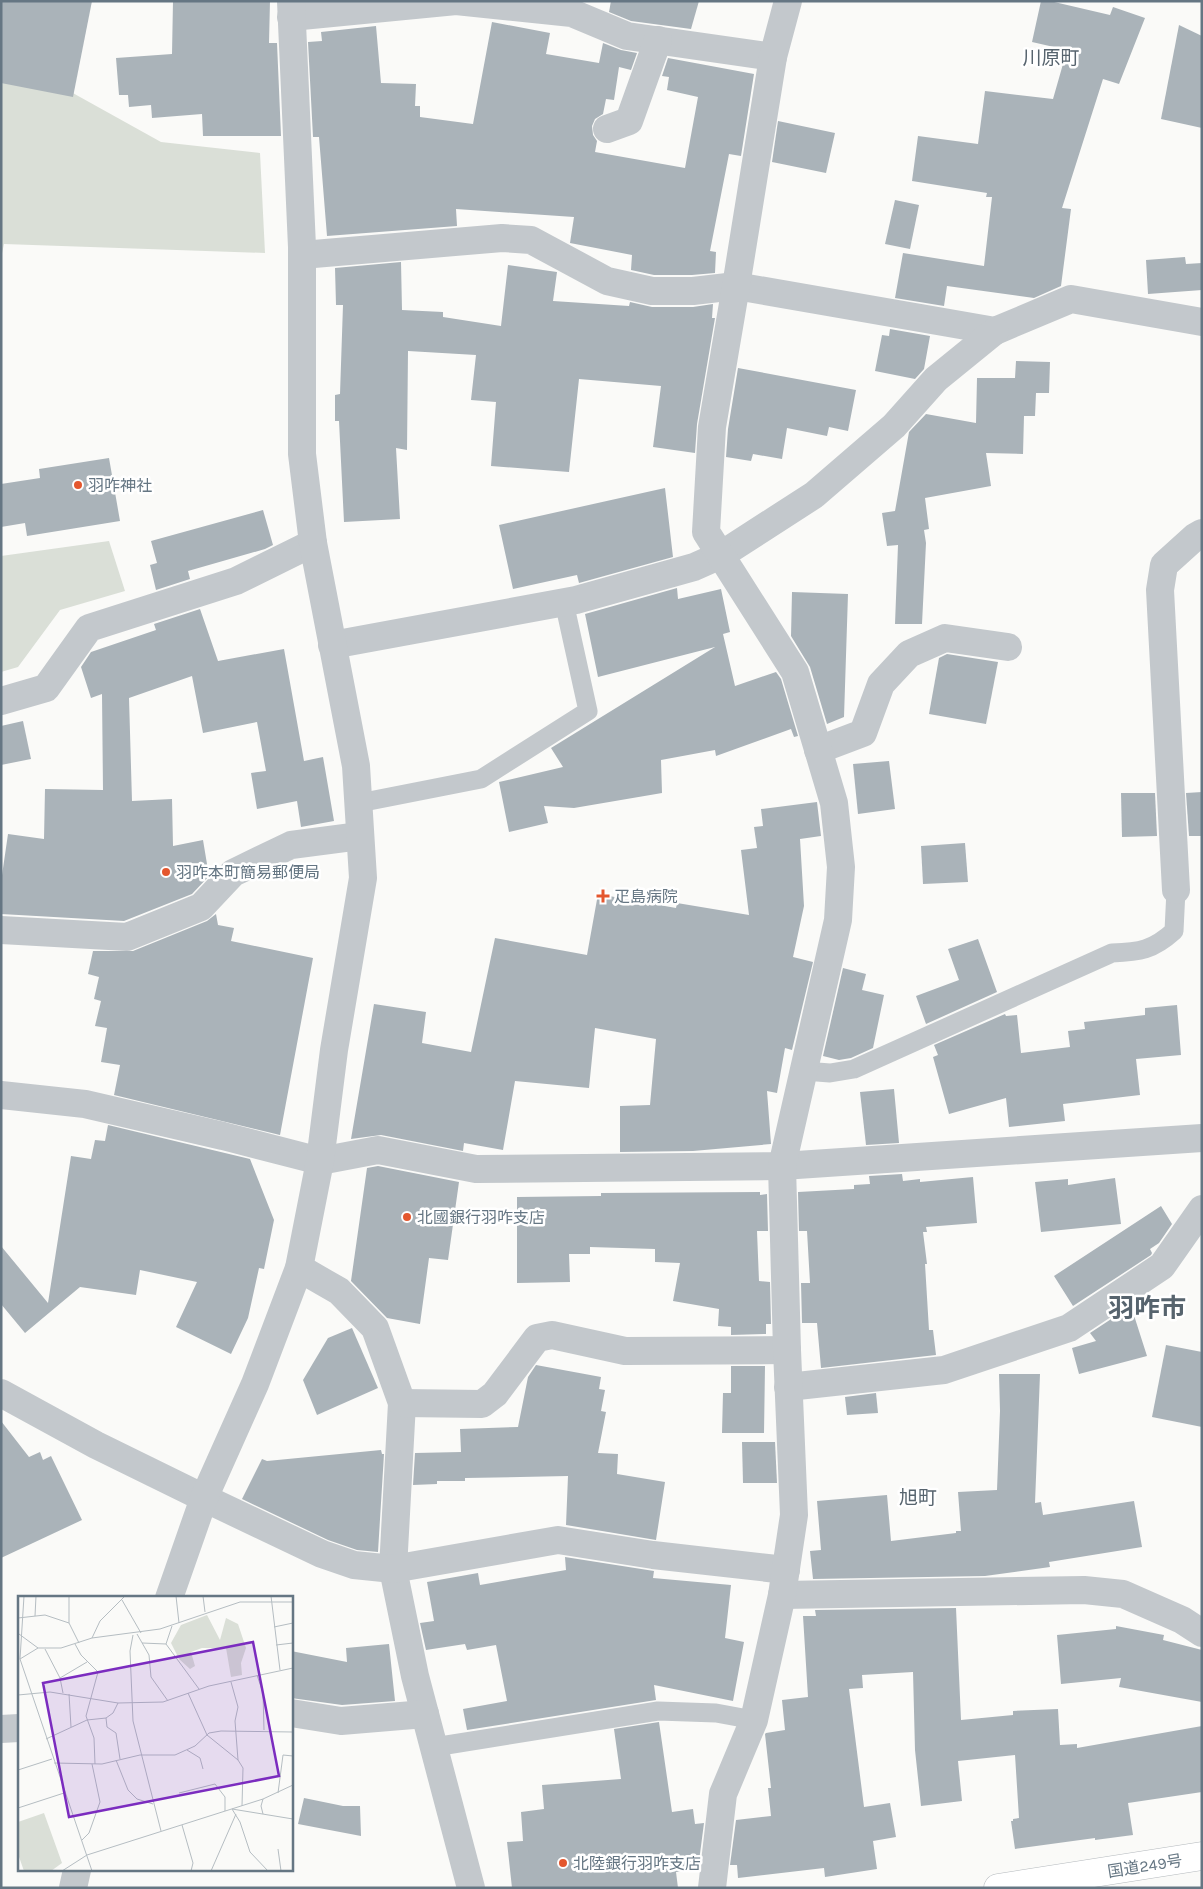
<svg xmlns="http://www.w3.org/2000/svg" width="1203" height="1889" viewBox="0 0 1203 1889" font-family="Karla,'Noto Sans JP',sans-serif">
<style>
.green{fill:#dadfd7}
.building{fill:#aab3b9}
.lines{fill:none;stroke-linecap:round;stroke-linejoin:round}
.trunk-casing{stroke:#b4b9bd;stroke-width:29}
.service{stroke:#c3c8cc;stroke-width:19}
.minor{stroke:#c3c8cc;stroke-width:28}
.tertiary{stroke:#c3c8cc;stroke-width:28}
.trunk{stroke:#fff;stroke-width:28}
.poi-dot{fill:#e4572e;stroke:#fff;stroke-width:2}
.labels{text-anchor:middle;dominant-baseline:central;stroke-width:5;stroke-linejoin:round;paint-order:stroke}
.poi-label{font-size:16px;fill:#657683;stroke:#fff;text-anchor:start}
.street-label{font-size:16px;fill:#657683;stroke:#fff}
.quarter-label{font-size:19px;fill:#57646e;stroke:#fff}
.town-label{font-size:26px;font-weight:bold;fill:#57646e;stroke:#fff}
.inset-road{fill:none;stroke:#b5bdc2;stroke-width:1}
.view{fill:#7b2cbf;fill-opacity:0.15;stroke:#7b2cbf;stroke-width:2.5}
.inset-edge{fill:none;stroke:#657683;stroke-width:2.5}
</style>
<rect width="100%" height="100%" fill="#fafaf8"/>
<!-- green -->
<g class="green">
<path d="M35 72 161 142 260 153 265 253 4 244 1 258V81Z"/>
<path d="M109 541 125 591 60 610 18 667 1 672V556Z"/>
</g>
<!-- building -->
<g class="building">
<path d="M1 1H92L73 97 1 83Z"/>
<path d="M173 1H270L269 43H277L281 136H203L202 114 152 118 151 105 129 107 128 95H119L116 58 172 54Z"/>
<path d="M611 1H699L691 29 631 21 609 12Z"/>
<path d="M1041 1H1050L1110 15 1113 7 1145 18 1119 84 1103 79 1062 208 1071 209 1061 286 1034 298 947 286 944 306 895 298 903 253 984 266 992 197H986L987 193 912 181 918 136 978 144 985 91 1053 99 1067 50 1032 42Z"/>
<path d="M492 22 550 33 546 54 599 63 603 43 621 50 637 53 631 70 619 67 614 100 606 99 603 114 595 119 592 126 593 135 597 141 595 152 685 168 698 97 667 90 669 77 662 76 668 58 754 74 741 156 729 154 710 251 716 252 715 273 692 275H654L631 270 632 255 570 243 574 217 456 209 457 226 327 236 319 137H313L308 42 322 41 321 32 376 26 381 83 416 84 415 106H420V117L473 124Z"/>
<path d="M1179 25 1202 36V128L1161 119Z"/>
<path d="M778 121 835 133 826 173 772 162Z"/>
<path d="M895 200 919 205 910 249 885 244Z"/>
<path d="M1185 257 1186 264 1202 263V290L1148 294 1146 260Z"/>
<path d="M401 262 402 310 443 312V317L501 326 508 265 557 272 553 301 629 306 630 302 652 307H693L713 304 712 318H715L697 424 695 453 653 447 661 386 579 379 569 472 491 466 496 402 471 400 476 355 408 351 407 450 396 448 400 519 344 522 339 421H335V395L340 394 343 305H336L335 268Z"/>
<path d="M890 329 930 336 924 369 915 379 875 371 882 335 889 336Z"/>
<path d="M1016 361 1050 362 1049 393H1036L1035 416H1024L1023 454 986 453 991 486 925 498 929 529 924 530 926 543 922 624H895L898 545 887 546 882 513 895 511 909 432 926 414 976 423 977 378H1015Z"/>
<path d="M738 368 856 390 848 431 829 427 827 436 787 428 782 459 753 454 751 461 726 457 728 429Z"/>
<path d="M109 458 120 521 27 536 25 523 1 527V484L40 478 39 469Z"/>
<path d="M665 488 673 557 579 583 577 575 513 589 499 525Z"/>
<path d="M263 510 273 545 265 549 188 571 190 579 156 590 150 565 157 563 151 541Z"/>
<path d="M677 588 678 599 721 589 730 632 723 634 735 686 776 672 781 679 798 736 794 737 791 729 716 756 715 750 661 760 662 793 574 808 544 806 548 823 509 832 499 782 563 767 551 748 715 647 598 677 585 614Z"/>
<path d="M792 592 848 594 844 717 827 724 810 667 791 636Z"/>
<path d="M200 609 218 661 284 649 304 761 323 757 334 821 301 827 297 801 257 809 251 773 266 771 257 722 203 733 192 676 129 698 132 801 172 799 173 846 203 840 209 876 192 894 124 921 1 914V882L8 834 44 839 45 789 103 790 102 694 91 698 81 667 91 652 156 630 154 624Z"/>
<path d="M947 654 998 662 986 724 929 714 939 658Z"/>
<path d="M23 721 31 759 1 765V726Z"/>
<path d="M889 761 895 809 858 814 853 764Z"/>
<path d="M1202 792V836H1189L1186 793Z"/>
<path d="M1121 793H1155L1157 836 1122 837Z"/>
<path d="M817 802 821 836 800 839 804 906 793 957 813 962 792 1050 785 1048 777 1093 767 1091 771 1144 693 1151 620 1152V1106L650 1105 656 1039 595 1028 589 1088 515 1081 503 1150 464 1143 463 1151 381 1135 351 1139 374 1004 426 1012 422 1043 471 1052 495 938 587 955 598 894 676 908 677 903 749 915 741 850 757 848 754 827 763 826 761 809Z"/>
<path d="M965 843 968 882 923 884 921 846Z"/>
<path d="M216 914 218 925 234 928 231 941 313 958 280 1135 114 1095 120 1065 101 1062 107 1028 95 1026 101 1001 94 999 99 977 88 974 93 951H133L207 921Z"/>
<path d="M978 939 997 992 926 1024 916 996 959 980 948 949Z"/>
<path d="M843 968 866 974 862 990 884 995 873 1048 851 1058 839 1060 823 1056Z"/>
<path d="M1177 1005 1181 1055 1136 1059 1140 1095 1063 1104 1065 1121 1009 1127 1006 1098 949 1114 933 1057 938 1055 934 1045 1005 1014 1006 1016 1017 1015 1021 1053 1070 1047 1068 1031 1085 1029 1084 1022 1145 1015V1008Z"/>
<path d="M894 1089 899 1143 866 1145 860 1092Z"/>
<path d="M108 1125 250 1159 274 1220 264 1269 259 1268 248 1318 231 1354 176 1327 197 1282 140 1270 136 1295 80 1287 25 1333 1 1304V1246L48 1303 71 1156 91 1159 95 1140 105 1141Z"/>
<path d="M378 1166 459 1182 448 1260 429 1258 420 1324 387 1318 351 1281 367 1168Z"/>
<path d="M902 1174 903 1181 920 1179V1182L973 1177 977 1223 926 1227 927 1232H923L927 1264H925L929 1330H933L936 1355 821 1368 817 1323H802L801 1283H810L807 1231H799L798 1192 854 1189V1185L870 1184 869 1176Z"/>
<path d="M1115 1178 1121 1224 1041 1232 1035 1182 1068 1179V1185Z"/>
<path d="M760 1192V1195L767 1194 768 1231H757L759 1281 770 1282 771 1324H766V1334L731 1335V1327L718 1326 719 1309 673 1301 680 1263 655 1262V1249L590 1247V1254H569L570 1282 517 1283V1197L601 1196V1193Z"/>
<path d="M1161 1206 1172 1224 1159 1243 1150 1249 1152 1253 1151 1255 1073 1306 1054 1276Z"/>
<path d="M1131 1306 1147 1356 1079 1374 1072 1348 1096 1341 1090 1333Z"/>
<path d="M352 1328 378 1388 317 1415 303 1380 328 1338Z"/>
<path d="M1166 1345 1202 1352V1427L1152 1417Z"/>
<path d="M536 1365 601 1377 599 1389 605 1390 601 1411 606 1412 598 1453 618 1454 617 1474 665 1482 656 1540 566 1525 568 1476 465 1478V1481H437V1484L413 1485 415 1453 461 1452 460 1429 518 1427 528 1377Z"/>
<path d="M731 1366H765L764 1433H722L723 1393H731Z"/>
<path d="M999 1374H1040L1035 1503 1041 1502 1043 1515 1134 1501 1142 1547 1049 1562 1050 1567 985 1576 813 1579 810 1551 821 1550 817 1501 887 1495 891 1541 956 1533V1531H961L958 1492 997 1490 1000 1411Z"/>
<path d="M876 1393 878 1413 847 1415 845 1397Z"/>
<path d="M1 1421 29 1457 40 1452 43 1460 51 1456 82 1520 1 1558Z"/>
<path d="M742 1442H775L777 1483H743Z"/>
<path d="M381 1450 382 1454H384L378 1552 357 1550 328 1540 242 1499 262 1459 267 1461Z"/>
<path d="M565 1557 654 1571 653 1578 731 1585 725 1638 744 1642 733 1701 654 1685 656 1700 467 1730 463 1709 507 1701 496 1645 467 1650 465 1644 426 1650 420 1623 434 1621 427 1582 478 1573 480 1585 566 1570Z"/>
<path d="M956 1608 961 1720 1013 1715V1711L1058 1709 1060 1745 1077 1744V1748L1202 1726V1792L1128 1803 1133 1835 1095 1840V1838L1015 1849 1011 1821H1013V1819L1019 1818 1015 1755 958 1761 962 1801 921 1806 915 1750 913 1672 862 1675 863 1688 849 1689 864 1807 890 1803 896 1837 873 1841 877 1869 825 1877 824 1868 738 1878 737 1865H730L736 1820 771 1816 768 1788H771L765 1734 766 1733 785 1730 782 1700 808 1697 803 1616H816L815 1610Z"/>
<path d="M1116 1626 1164 1635 1163 1640 1202 1650V1702L1119 1687 1121 1678 1061 1684 1057 1635 1116 1629Z"/>
<path d="M389 1644 395 1701 342 1705 291 1698V1651L347 1662 346 1648Z"/>
<path d="M659 1722 672 1812 693 1809 695 1824 704 1823 698 1869 676 1872 678 1888H512L507 1842 523 1841 521 1812 544 1809 542 1785 621 1779 614 1729Z"/>
<path d="M304 1798 343 1806H360L361 1836 298 1824Z"/>
</g>
<g class="lines">
<!-- trunk casing -->
<g class="trunk-casing">
<path id="trunk" d="M998 1888 1202 1856"/>
</g>
<!-- service -->
<g class="service">
<path d="M359 803 481 779 588 711 564 602"/>
<path d="M804 1071 830 1073 854 1069 1112 953C1140 952 1153 950 1174 931L1176 890"/>
<path d="M434 1747 658 1711 716 1713 754 1720"/>
</g>
<!-- minor -->
<g class="minor">
<path d="M291 17 456 1 572 13 627 36 773 57"/>
<path d="M607 129 629 121 658 40"/>
<path d="M302 255 502 238 531 240 607 281 652 291H693L736 286 995 331 1071 299 1202 322"/>
<path d="M332 645 576 600 694 567 721 555 814 495 894 426 936 379 995 331"/>
<path d="M1 701 46 688 89 628 236 581 313 543"/>
<path d="M818 750 863 733 881 684 909 654 945 638 1008 647"/>
<path d="M1176 890 1160 590 1164 565 1195 537 1202 533"/>
<path d="M1 930 127 937 201 907 233 873 291 845 360 836"/>
<path d="M1 1095 85 1104 223 1136 320 1161 378 1150 476 1169 782 1166 1202 1138"/>
<path d="M299 1268 339 1291 375 1328 402 1403 393 1569 415 1676 471 1888"/>
<path d="M788 1387 944 1370 1069 1328 1162 1266 1202 1209"/>
<path d="M1 1393 96 1445 204 1498 322 1554 354 1565 393 1569 558 1540 653 1555 786 1570"/>
<path d="M402 1403 482 1404 495 1394 537 1338 552 1335 625 1351 787 1350"/>
<path d="M782 1595 1084 1590 1123 1594 1182 1620 1202 1633"/>
<path d="M291 1713 341 1721 425 1714"/>
<path d="M1 1729 19 1728"/>
<path d="M712 1888 723 1794 754 1720 782 1595 794 1515 787 1350 782 1166 838 920 841 867 834 803 795 672 706 532 712 427 736 286 773 57 788 1"/>
</g>
<!-- tertiary -->
<g class="tertiary">
<path d="M169 1598 204 1498 255 1384 299 1268 320 1161 334 1050 363 878 356 766 313 543 302 454V247L291 1"/>
<path d="M73 1888 77 1870"/>
</g>
<!-- trunk -->
<use href="#trunk" class="trunk"/>
</g>
<!-- markers -->
<g class="poi-dot">
<circle cx="78" cy="485" r="5"/>
<circle cx="166" cy="872" r="5"/>
<path d="M600.5 888.5h5v5h5v5h-5v5h-5v-5h-5v-5h5z"/>
<circle cx="407" cy="1217" r="5"/>
<circle cx="563" cy="1863" r="5"/>
</g>
<g class="labels">
<!-- poi labels -->
<g class="poi-label">
<text x="88" y="485">羽咋神社</text>
<text x="176" y="872">羽咋本町簡易郵便局</text>
<text x="614" y="896">疋島病院</text>
<text x="417" y="1217">北國銀行羽咋支店</text>
<text x="573" y="1863">北陸銀行羽咋支店</text>
</g>
<!-- street labels -->
<g class="street-label">
<text transform="translate(1145 1866) rotate(-9)">国道249号</text>
</g>
<!-- quarter labels -->
<g class="quarter-label">
<text x="1051" y="58">川原町</text>
<text x="918" y="1498">旭町</text>
</g>
<!-- town labels -->
<g class="town-label">
<text x="1147" y="1308">羽咋市</text>
</g>
</g>
<!-- overview -->
<g transform="translate(18 1596)">
<rect width="275" height="275" fill="#fafaf8"/>
<path d="M189 19 202 44 208 22 220 28 228 52 223 67 224 79 213 81 208 52H184L173 56 177 70 172 73 161 63 153 47 163 29ZM26 217 44 267 33 275H6L0 258V226Z" fill="#dadfd7"/>
<path class="inset-road" d="M6 0 2 63 74 275M51 0V27L61 47M158 0 161 27M185 0 187 16M253 0 262 74M104 4 123 37M17 20 18 0M0 22 27 19 51 27M154 30 148 48 181 93M256 31 275 27M1 38 20 52H43L74 42 142 33 222 6H275M119 38 131 59 133 81 150 105M115 39 112 55 115 125 143 235M74 42 82 25 107 0M124 47 148 48M57 48 63 59 80 76 68 120 76 142 77 168M258 49 275 47M27 53 42 82 45 97M2 63 20 52M239 79 245 97 246 134M42 82 69 66M213 86 220 111 217 125 220 164 225 172 224 210M170 97 189 139 220 164M51 98 53 131M0 99 32 96 100 107 145 106 191 90 275 72M88 122 89 131 98 137 102 163M28 143 69 124 88 122 95 117 100 107M169 154 182 162 185 173M98 164 110 194 119 203 135 208M36 167 84 168 122 159H157L177 150 191 137 203 135 275 136M0 174 34 163M161 197 197 188 207 201V215M260 197 265 159 275 160M0 212 46 197M214 213 222 226 232 256 250 275M214 213 275 223M245 218 243 210 245 203M164 229 175 267 173 275M64 244 71 237 82 206 74 168M260 253 263 275M69 259 245 203 275 189M44 275 69 259M193 275 218 218"/>
<path class="view" d="M235 46 261 180 51 221 25 87Z"/>
<rect width="275" height="275" class="inset-edge"/>
</g>
<!-- border -->
<rect width="1203" height="1889" fill="none" stroke="#657683" stroke-width="5"/>
</svg>
